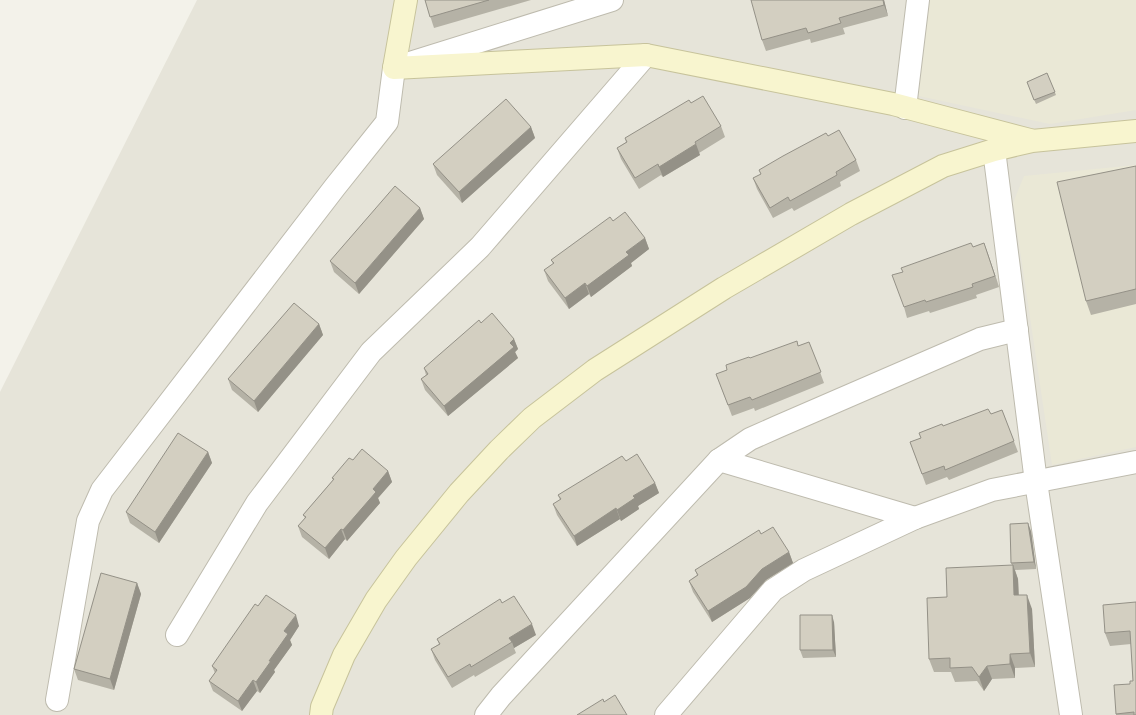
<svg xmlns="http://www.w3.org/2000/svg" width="1136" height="715" viewBox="0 0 1136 715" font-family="Montserrat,sans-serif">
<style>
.residential{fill:#e6e4d9}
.education{fill:#eae8d6}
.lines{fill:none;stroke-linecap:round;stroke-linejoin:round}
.street-casing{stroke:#bebbae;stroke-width:24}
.secondary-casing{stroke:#c7c39b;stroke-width:24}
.street{stroke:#fff;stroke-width:22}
.secondary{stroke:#f8f5cf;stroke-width:22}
.wall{fill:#b5b2a6}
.shaded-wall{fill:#949187}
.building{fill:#d3cfc1;stroke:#949187}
</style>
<rect width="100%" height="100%" fill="#f3f2ea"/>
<!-- residential -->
<path class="residential" d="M197 0H1136V715H0V392Z"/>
<!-- education -->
<g class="education">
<path d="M929 0H1136V110L1050 124 914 95Z"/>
<path d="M1136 165V447L1052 465 1013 203 1024 176Z"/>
</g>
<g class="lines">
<!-- street casing -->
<g class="street-casing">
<g id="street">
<path d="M905 108 918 0"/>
<path d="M994 150 1036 482 1071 715"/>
<path d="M719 460 915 518"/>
<path d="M177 635 257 503 371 352 480 247 646 55"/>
<path d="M57 700 88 521 102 490 335 187 387 122 394 68 612 0"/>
<path d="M486 715 501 696 719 460 750 439 777 427 980 339 1017 330"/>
<path d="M666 715 773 590 804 570 915 518 992 490 1136 462"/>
</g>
</g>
<!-- secondary casing -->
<g class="secondary-casing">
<g id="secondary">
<path d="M406 0 394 68 646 55 893 104 1030 140"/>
<path d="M321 715 322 707 344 655 376 600 406 558 459 493 499 450 532 418 595 370 724 288 851 214 943 166 994 150 1032 141 1136 131"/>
</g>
</g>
<!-- street -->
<use href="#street" class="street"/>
<!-- secondary -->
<use href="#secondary" class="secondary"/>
</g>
<!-- wall -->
<g class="wall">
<path d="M425 0H531L434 28Z"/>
<path d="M884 0 888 16 843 28 845 34 811 43 810 39 766 51 762 40Z"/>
<path d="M1047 73 1056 95 1036 104 1027 82Z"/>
<path d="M691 103 721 126 725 137 699 153 700 155 663 177 661 175 639 189 621 159 617 148 626 142 625 138Z"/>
<path d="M531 127 535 138 462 203 437 175 433 164Z"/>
<path d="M828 136 856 160 860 171 840 182 841 186 794 211 792 208 773 218 757 189 753 178 761 174 759 170Z"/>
<path d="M1136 166V304L1091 315 1086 301Z"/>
<path d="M420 208 424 219 359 294 334 272 330 261Z"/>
<path d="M613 221 645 238 649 249 631 263 632 266 591 297 589 294 569 309 548 281 544 270 553 264 551 260Z"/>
<path d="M984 243 999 287 976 295 977 298 930 313 929 311 907 318 904 307 973 247Z"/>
<path d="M481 323 514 339 518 349 515 352 518 358 448 416 425 390 421 379 426 375 424 368Z"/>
<path d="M319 324 323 335 258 412 232 390 228 379Z"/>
<path d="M809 342 824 383 755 411 754 408 732 416 716 374 727 370 750 358 798 346Z"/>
<path d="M1002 410 1018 452 949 480 947 477 926 485 910 442 921 438 943 426 991 414Z"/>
<path d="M208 452 212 463 159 543 130 523 126 512Z"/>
<path d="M353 460 388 471 392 482 378 498 380 503 347 541 345 539 329 559 302 537 298 526 305 518 303 515 333 480 332 478Z"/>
<path d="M626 461 655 483 659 493 638 506 639 509 621 521 620 519 577 546 557 515 553 504 560 500 558 495Z"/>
<path d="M1031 531 1036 569 1015 570 1018 579 1019 595 1032 609 1035 667 1015 668V678L992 679 984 691 977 681 955 682 951 672H934L929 659 947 597 1012 565 1011 563Z"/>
<path d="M761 534 789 552 793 563 766 580 750 598 712 622 693 592 689 581 697 575 695 570Z"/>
<path d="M137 583 141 594 114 690 78 680 74 669Z"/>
<path d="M1136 602V715H1116V714L1130 684 1133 681 1131 644 1110 646 1105 633Z"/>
<path d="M502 603 536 635 514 648 516 653 475 677 474 675 452 688 435 660 431 649 439 644 437 639Z"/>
<path d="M258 606 299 626 290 640 292 645 274 670 275 672 260 693 257 691 242 711 213 691 209 681 215 673 212 666Z"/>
<path d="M834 622 836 657 803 658 800 650Z"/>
</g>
<!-- shaded-wall -->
<g class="shaded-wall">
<path d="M883 0H884L888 16 884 5Z"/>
<path d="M531 127 535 138 462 203 459 192Z"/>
<path d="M696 144 700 155 663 177 659 167Z"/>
<path d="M420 208 424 219 359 294 355 283Z"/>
<path d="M645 238 649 249 631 263 632 266 591 297 587 286 626 252Z"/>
<path d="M984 243 988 254 999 287 995 276Z"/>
<path d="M585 283 589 294 569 309 565 298Z"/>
<path d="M319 324 323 335 258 412 254 401Z"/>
<path d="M514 339 518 349 515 352 518 358 448 416 444 406Z"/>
<path d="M208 452 212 463 159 543 155 532Z"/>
<path d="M388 471 392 482 378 498 380 503 347 541 343 530 373 489Z"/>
<path d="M655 483 659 493 638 506 639 509 621 521 617 510 633 496Z"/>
<path d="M616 508 620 519 577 546 574 536Z"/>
<path d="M1028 523 1031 531 1036 569 1034 562Z"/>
<path d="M341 529 345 539 329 559 325 548Z"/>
<path d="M789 552 793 563 766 580 750 598 712 622 708 611 762 569Z"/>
<path d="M1013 565 1018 579 1019 609 1014 595Z"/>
<path d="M137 583 141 594 114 690 110 679Z"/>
<path d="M1027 595 1032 609 1035 667 1030 653Z"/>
<path d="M296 615 299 626 290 640 292 645 274 670 275 672 260 693 256 682 269 661 284 631Z"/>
<path d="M832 615 834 622 836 657 833 650Z"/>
<path d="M532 624 536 635 514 648 512 642 509 638Z"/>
<path d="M1010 654 1015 668V678L1010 664Z"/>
<path d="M987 666 992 679 984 691 979 677Z"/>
<path d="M253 680 257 691 242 711 238 701Z"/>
</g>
<!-- building -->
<g class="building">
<path d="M425 0H489L430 17Z"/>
<path d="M751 0H883L884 5 839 18 841 23 808 33 806 28 762 40Z"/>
<path d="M1047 73 1055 92 1034 100 1027 82Z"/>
<path d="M703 96 721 126 695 142 696 144 659 167 658 164 635 178 617 148 627 142 625 138 689 100 691 103Z"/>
<path d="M506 99 531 127 459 192 433 164Z"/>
<path d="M839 130 856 160 836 172 837 175 790 201 788 197 770 208 753 178 761 174 759 170 783 156 826 133 828 136Z"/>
<path d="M1136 166V289L1086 301 1057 182Z"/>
<path d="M395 186 420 208 355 283 330 261Z"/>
<path d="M625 212 645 238 626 252 629 255 587 286 585 283 565 298 544 270 554 263 551 260 610 217 613 221Z"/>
<path d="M971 243 973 247 984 243 995 276 972 284 973 287 926 302 925 300 904 307 892 275 903 272 901 268Z"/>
<path d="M294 303 319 324 254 401 228 379Z"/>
<path d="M492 313 514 339 510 343 514 347 444 406 421 379 428 374 424 368 479 320 481 323Z"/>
<path d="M797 341 798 346 809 342 821 372 752 400 750 397 728 405 716 374 727 370 726 365 749 357 750 358Z"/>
<path d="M988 409 991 414 1002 410 1014 441 945 470 944 466 922 474 910 442 921 438 919 433 942 424 943 426Z"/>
<path d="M178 433 208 452 155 532 126 512Z"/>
<path d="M362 449 388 471 373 489 376 492 343 530 341 529 325 548 298 526 306 517 303 515 334 479 332 478 349 458 353 460Z"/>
<path d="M637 454 655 483 633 496 635 498 617 510 616 508 574 536 553 504 561 499 558 495 622 456 626 461Z"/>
<path d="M1028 523 1034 562 1011 563 1010 524Z"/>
<path d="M773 527 789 552 762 569 746 587 708 611 689 581 698 575 695 570 759 530 761 534Z"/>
<path d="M1013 565 1014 595H1027L1030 653 1010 654V664L987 666 979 677 972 667 950 668V658L929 659 927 598 947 597 946 568Z"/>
<path d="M101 573 137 583 110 679 74 669Z"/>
<path d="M266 595 296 615 284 631 288 634 269 661H271L256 682 253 680 238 701 209 681 217 670 212 666 255 604 258 606Z"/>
<path d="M514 596 532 624 509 638 512 642 471 667 470 664 448 677 431 649 440 644 437 639 500 599 502 603Z"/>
<path d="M1136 602V715H1134V712L1116 714 1114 685 1130 684V681H1133L1130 631 1105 633 1103 605Z"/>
<path d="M800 615H832L833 650H800Z"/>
<path d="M615 695 627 715H577L603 699 604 702Z"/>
</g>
</svg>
